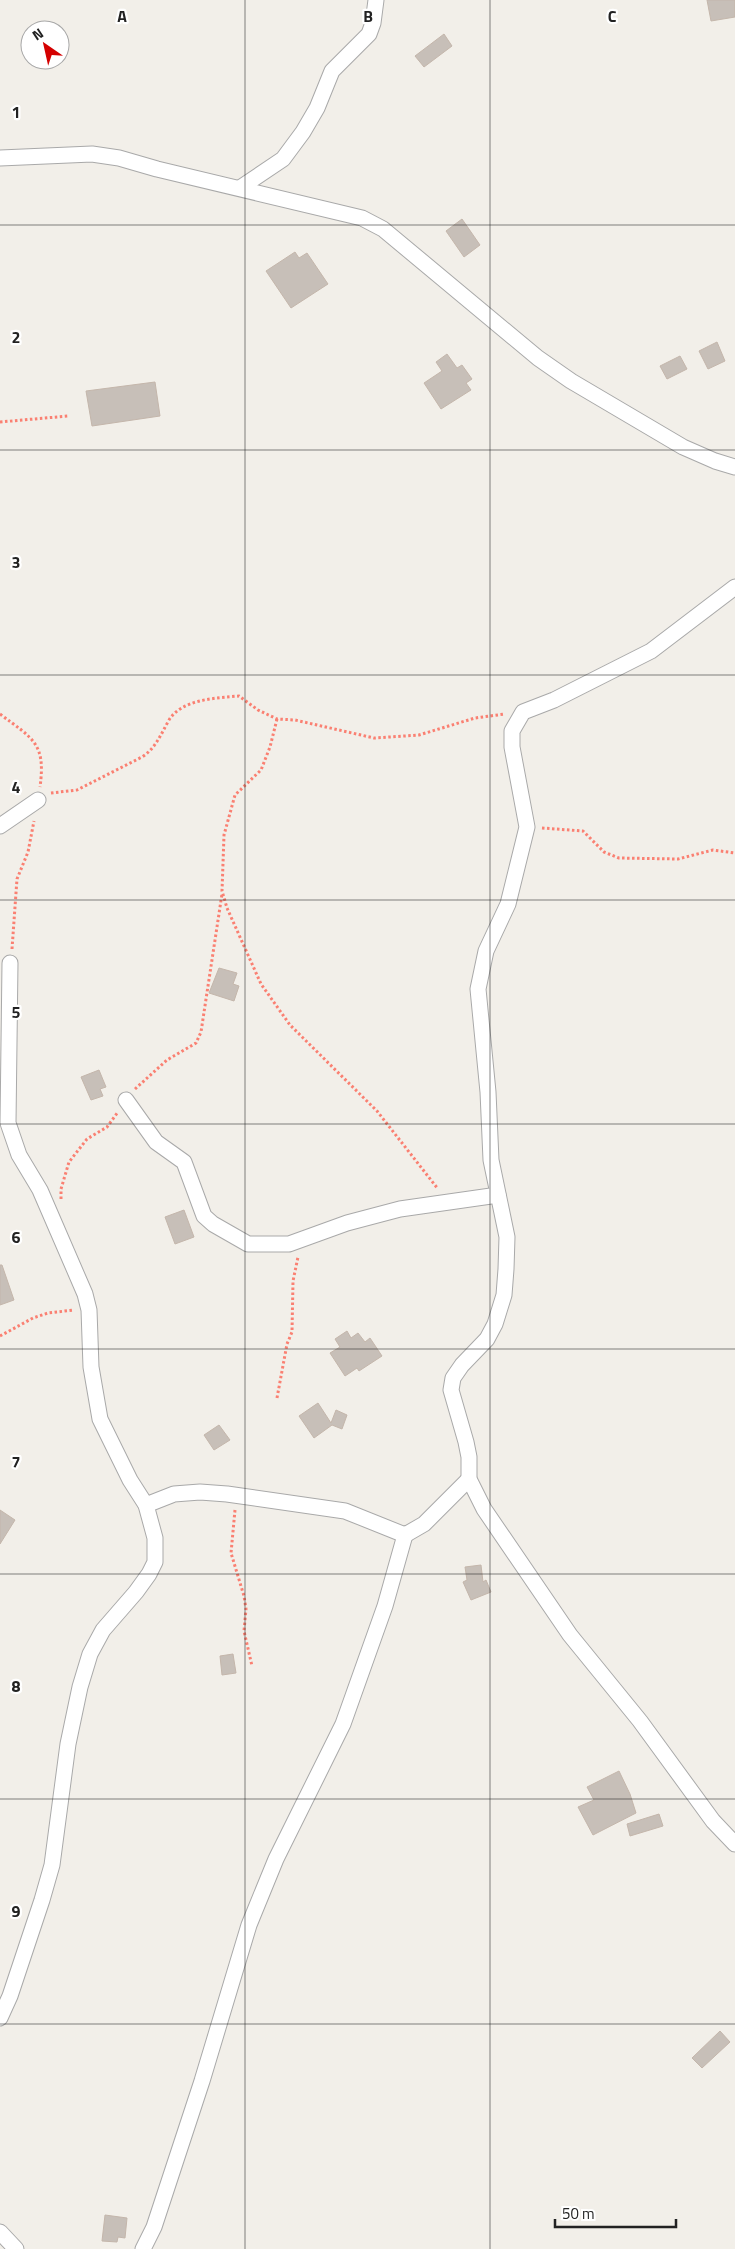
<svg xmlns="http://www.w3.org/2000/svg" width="735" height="2249" viewBox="0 0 735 2249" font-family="'Titillium Web',sans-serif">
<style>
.building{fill:#c7bfb8;stroke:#c4b6ab}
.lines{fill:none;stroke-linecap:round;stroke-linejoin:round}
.street-casing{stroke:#a9a9a9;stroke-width:17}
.path{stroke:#fa8072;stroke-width:3;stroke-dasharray:2.5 2.5;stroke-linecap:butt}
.street{stroke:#fff;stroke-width:15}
.grid{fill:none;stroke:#222;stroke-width:1;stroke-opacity:0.55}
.grid-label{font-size:16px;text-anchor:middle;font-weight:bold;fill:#222;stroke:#fff;stroke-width:4.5;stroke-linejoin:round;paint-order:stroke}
</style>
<rect width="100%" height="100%" fill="#f2efe9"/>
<!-- building -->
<g class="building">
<path d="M707 0H735V17L711 21Z"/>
<path d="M444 34 452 46 424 67 415 56Z"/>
<path d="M462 219 480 245 464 257 446 231Z"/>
<path d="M295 252 299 258 307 253 328 284 291 308 266 271Z"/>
<path d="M717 342 725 361 708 369 699 351Z"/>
<path d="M447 354 457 368 462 365 472 379 466 383 471 390 441 409 424 383 442 371 436 362Z"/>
<path d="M680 356 687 369 667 379 660 366Z"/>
<path d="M155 382 160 416 92 426 86 391Z"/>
<path d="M219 968 237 973 233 984 239 986 234 1001 209 993Z"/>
<path d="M99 1070 106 1087 100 1089 103 1096 91 1100 81 1077Z"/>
<path d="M184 1210 194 1237 175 1244 165 1217Z"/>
<path d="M0 1265H2L14 1300 0 1305Z"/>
<path d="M347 1331 351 1338 358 1333 365 1342 370 1338 382 1356 359 1371 357 1368 345 1376 330 1353 340 1347 335 1339Z"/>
<path d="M318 1403 331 1423 336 1410 347 1415 342 1429 332 1425 314 1438 299 1416Z"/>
<path d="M219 1425 230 1440 214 1450 204 1435Z"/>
<path d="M0 1510 15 1520 0 1544Z"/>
<path d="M481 1565 483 1582 486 1580 491 1592 471 1600 463 1582 467 1580 465 1567Z"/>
<path d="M233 1654 236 1673 222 1675 220 1656Z"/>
<path d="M619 1771 630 1794 636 1813 593 1835 578 1807 594 1800 587 1787Z"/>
<path d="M659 1814 663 1826 630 1836 627 1824Z"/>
<path d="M720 2031 730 2042 702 2068 692 2058Z"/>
<path d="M105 2215 127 2218 125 2238 118 2237 117 2242 102 2241Z"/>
</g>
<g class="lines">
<!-- street casing -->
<g class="street-casing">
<g id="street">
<path d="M0 158 92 154 119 158 157 169 362 218 383 229 538 358 571 381 683 447 715 461 735 467"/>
<path d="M240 188 283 159 303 132 317 108 332 71 369 34 373 23 376 0"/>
<path d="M735 587 651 651 554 700 523 712 512 731V747L527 827 508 904 486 951 478 989 488 1092 491 1160 507 1237 506 1269 504 1295 495 1324 487 1339 462 1365 453 1378 451 1390 466 1442 469 1457V1479L484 1509 570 1635 640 1721 713 1821 735 1844"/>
<path d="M0 826 38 800"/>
<path d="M126 1100 156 1142 184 1162 204 1216 213 1224 248 1244H289L347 1223 400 1209 498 1195"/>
<path d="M146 1505 174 1494 200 1492 227 1494 345 1511 405 1535 424 1524 469 1479"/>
<path d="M0 2018 10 1996 42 1900 52 1865 68 1744 80 1687 90 1654 103 1630 136 1592 149 1574 155 1562V1538L146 1505 130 1480 100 1419 91 1367 89 1310 85 1294 40 1190 19 1155 8 1123 10 963"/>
<path d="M0 2232 16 2249"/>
<path d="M143 2249 154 2227 202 2081 249 1925 276 1859 343 1724 385 1606 405 1535"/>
</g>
</g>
<!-- path -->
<g class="path">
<path d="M0 422 68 416"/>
<path d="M0 714C33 739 46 743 40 787"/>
<path d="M277 719 270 747 261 770 235 795 224 835 222 891 227 908 261 984 290 1025 377 1111 438 1189"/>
<path d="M51 793 77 790 142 757C156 748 161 734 169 720 182 699 216 698 239 696L258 710 277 719 295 720 374 738 419 735 475 718 505 714"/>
<path d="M542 828 583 831 604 852 619 858 678 859 713 850 735 853"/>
<path d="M12 949 17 879 28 852 34 821"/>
<path d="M135 1089 167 1060 196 1043 201 1032 222 894"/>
<path d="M61 1199V1189L69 1162 87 1139 107 1127 118 1112"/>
<path d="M0 1336 33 1318 48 1313 74 1310"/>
<path d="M277 1398 287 1344 292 1332 293 1281 298 1257"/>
<path d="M235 1510 231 1553 244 1596 246 1609 244 1631 252 1666"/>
</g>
<!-- street -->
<use href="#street" class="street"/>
</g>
<!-- grid -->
<path class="grid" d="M245 0V2249M490 0V2249M0 225H735M0 450H735M0 675H735M0 900H735M0 1124H735M0 1349H735M0 1574H735M0 1799H735M0 2024H735"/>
<g class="grid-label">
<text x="122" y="22">A</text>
<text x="368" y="22">B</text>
<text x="612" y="22">C</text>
<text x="16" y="118">1</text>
<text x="16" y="343">2</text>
<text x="16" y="568">3</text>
<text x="16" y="793">4</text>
<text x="16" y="1018">5</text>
<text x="16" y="1243">6</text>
<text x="16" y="1468">7</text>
<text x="16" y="1692">8</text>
<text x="16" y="1917">9</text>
</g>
<!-- north arrow -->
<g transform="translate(45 45) rotate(326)"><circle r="24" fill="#ffffff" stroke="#a7a7a7"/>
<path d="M0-4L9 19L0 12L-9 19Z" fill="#d40000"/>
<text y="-8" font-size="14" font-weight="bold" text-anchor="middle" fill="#222222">N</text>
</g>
<!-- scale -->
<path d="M555 2219v8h121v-8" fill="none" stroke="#222222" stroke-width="2.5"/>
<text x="562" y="2219" font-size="15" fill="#222222" stroke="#ffffff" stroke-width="4" paint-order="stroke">50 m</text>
</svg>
